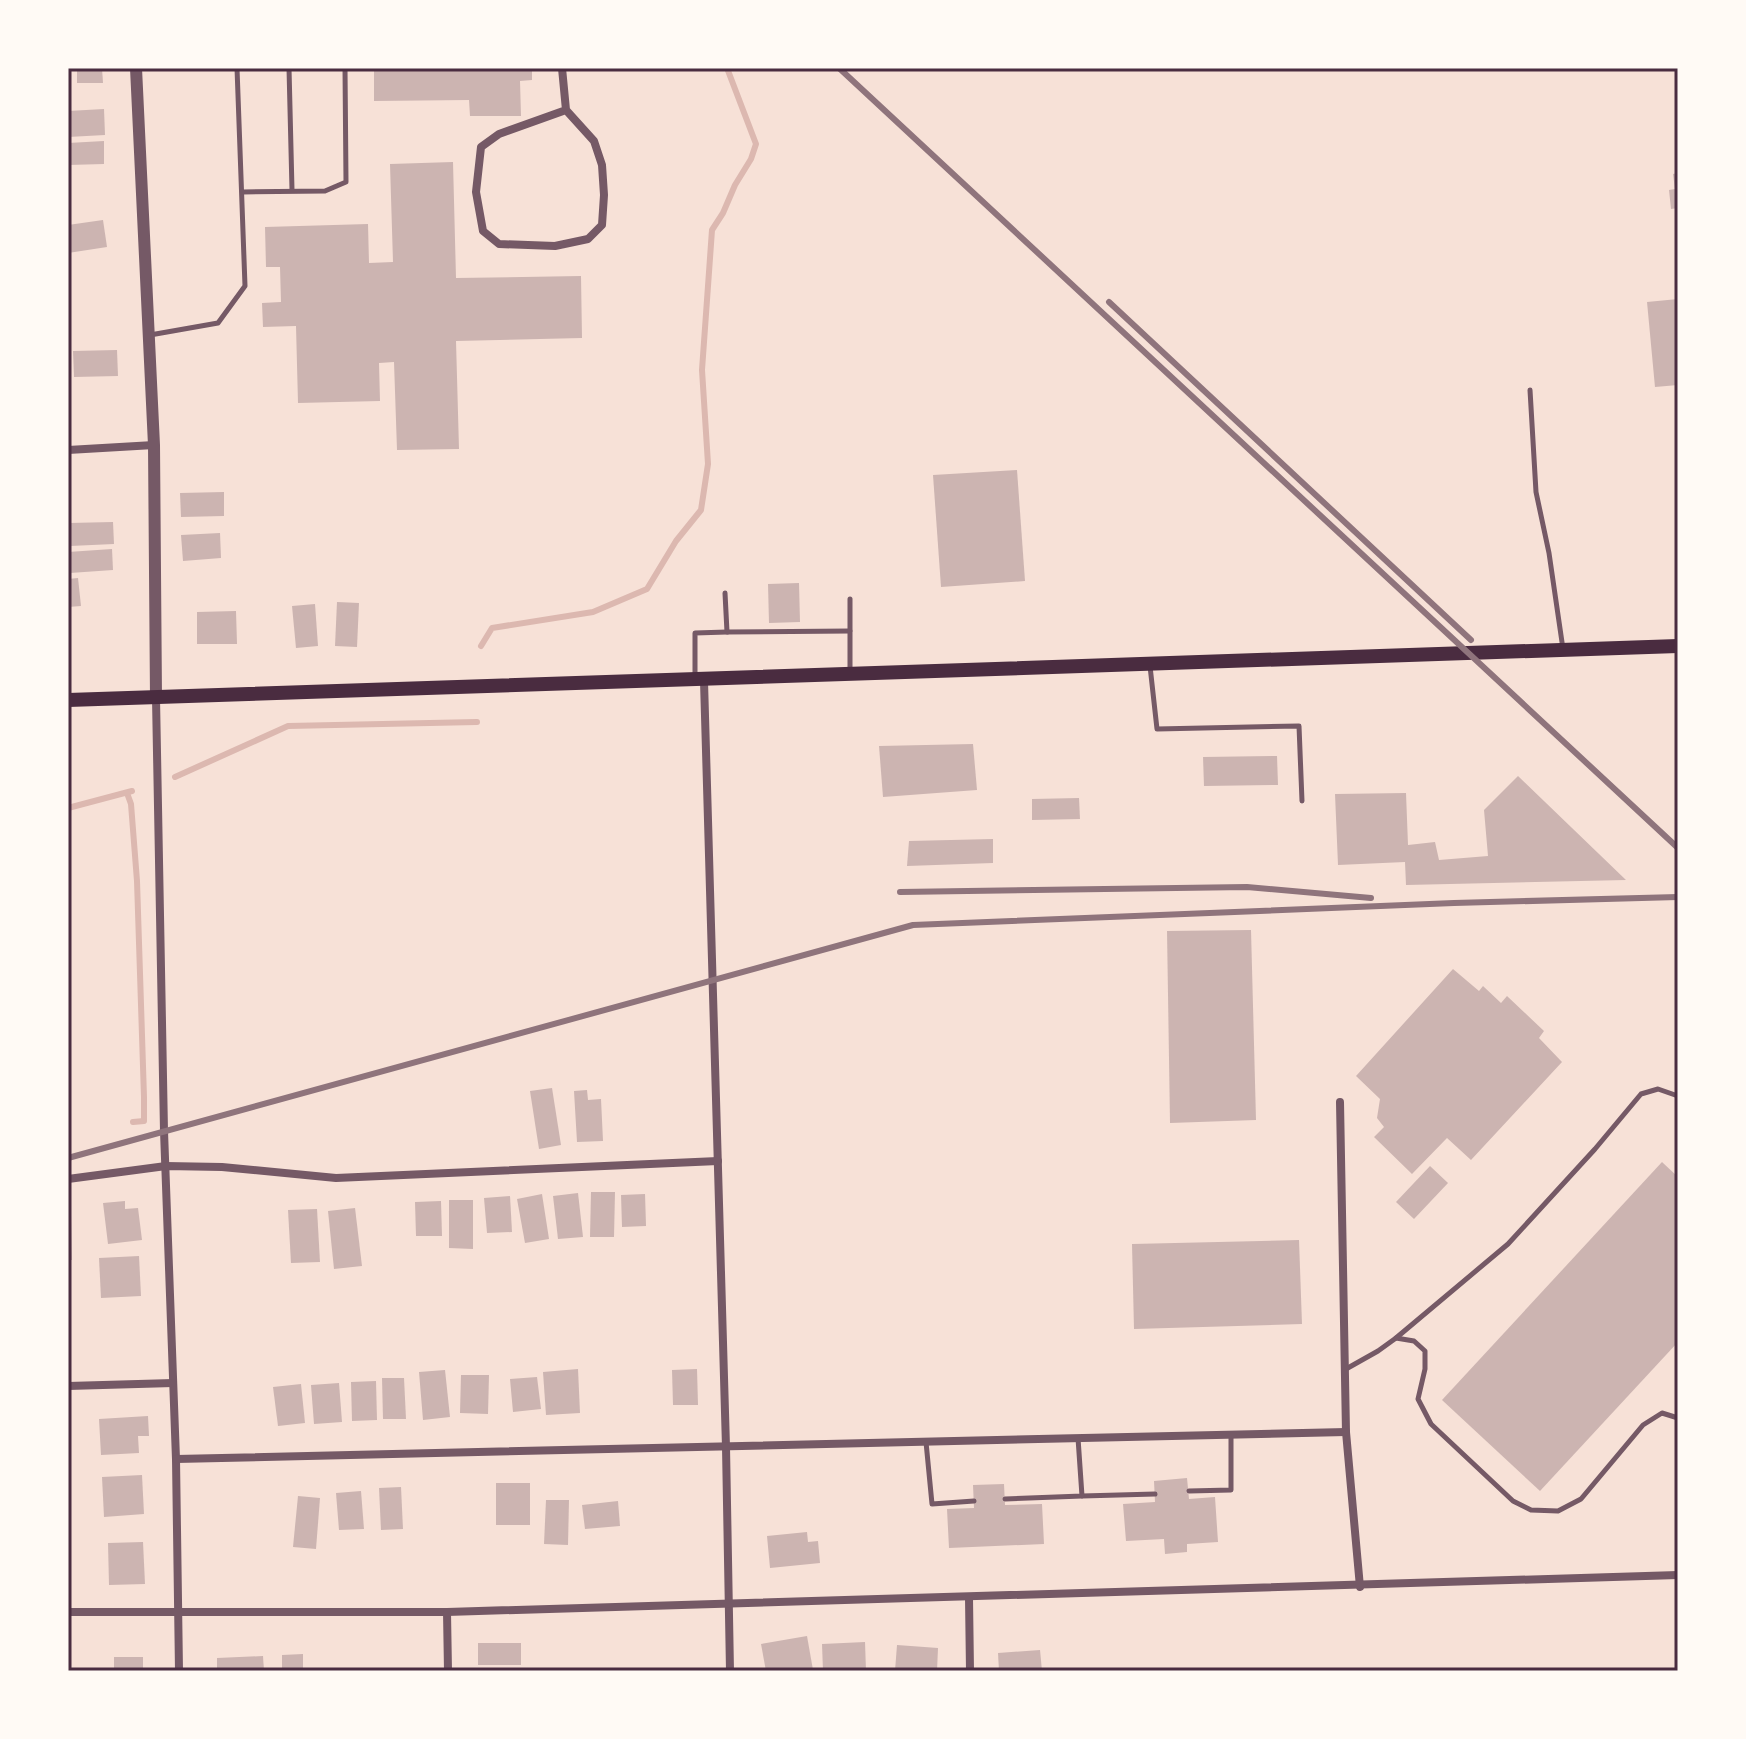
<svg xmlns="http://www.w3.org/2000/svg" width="1746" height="1739" viewBox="0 0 1746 1739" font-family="'Archivo Narrow',sans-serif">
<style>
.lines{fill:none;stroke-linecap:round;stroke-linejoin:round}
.stream{stroke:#dcb8b0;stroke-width:6}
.building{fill:#ccb4b1}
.service{stroke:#755966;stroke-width:5}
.minor{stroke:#755966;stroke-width:8}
.tertiary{stroke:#755966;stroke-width:12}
.secondary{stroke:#4a2c40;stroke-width:14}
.rail{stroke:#8f747c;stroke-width:6}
.neatline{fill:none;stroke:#4a2c40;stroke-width:3}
</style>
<rect width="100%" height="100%" fill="#f7e1d7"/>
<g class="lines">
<!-- stream -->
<g class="stream">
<path d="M481 646 492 628 593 612 647 589 676 541 701 510 708 464 702 370 712 230 723 213 735 185 751 159 756 144 727 68"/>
<path d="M175 777 288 726 477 722"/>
<path d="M127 793 131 804 137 881 144 1097V1121L133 1122"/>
<path d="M68 808 132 791"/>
</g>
</g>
<!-- building -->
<g class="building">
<path d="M77 68H102L103 83H77Z"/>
<path d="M374 68H532V80L520 81 521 116H470L469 100 374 101Z"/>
<path d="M104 109 105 135 68 137V111Z"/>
<path d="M104 141V164L68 165V143Z"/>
<path d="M453 162 456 278 581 276 582 338 456 341 459 449 397 450 394 362 379 363 380 401 298 403 296 326 263 327 262 303 281 302 280 267H266L265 227 368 224 369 263 393 262 390 164Z"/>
<path d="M1678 173V208L1671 209 1669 190 1675 189 1673 174Z"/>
<path d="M103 220 107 247 68 253V225Z"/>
<path d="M1678 299V385L1655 387 1647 302Z"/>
<path d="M117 350 118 376 74 377 73 351Z"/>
<path d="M1017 470 1025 581 941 587 933 475Z"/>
<path d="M224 492V516L181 517 180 493Z"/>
<path d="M113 522 114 544 70 546 69 523Z"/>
<path d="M220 533 221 558 183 561 181 535Z"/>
<path d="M112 549 113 570 70 573 68 552Z"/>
<path d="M78 578 81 606 68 607V579Z"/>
<path d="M799 583 800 622 769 623 768 584Z"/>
<path d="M337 602 359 603 357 647 335 646Z"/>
<path d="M315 604 318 646 296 648 292 606Z"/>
<path d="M236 611 237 644H197V612Z"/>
<path d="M973 744 977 790 883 797 879 746Z"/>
<path d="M1277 756 1278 785 1204 786 1203 757Z"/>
<path d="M1518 776 1626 880 1406 885 1405 862 1338 865 1335 794 1406 793 1408 845 1435 842 1439 860 1488 856 1484 810Z"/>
<path d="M1079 798 1080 819 1032 820V799Z"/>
<path d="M993 839V863L907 866 909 841Z"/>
<path d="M1251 930 1256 1120 1170 1123 1167 931Z"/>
<path d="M1453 969 1479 991 1483 986 1501 1003 1507 996 1544 1031 1539 1038 1562 1062 1471 1160 1447 1138 1412 1174 1374 1137 1384 1127 1377 1118 1380 1099 1356 1076Z"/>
<path d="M552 1088 561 1145 539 1149 530 1091Z"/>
<path d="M587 1090 588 1100 601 1099 603 1141 577 1142 574 1091Z"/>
<path d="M1662 1162 1678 1177V1342L1540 1491 1442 1400Z"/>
<path d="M1430 1166 1448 1183 1414 1219 1396 1202Z"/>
<path d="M591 1192H615L614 1237H590Z"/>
<path d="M578 1193 583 1237 558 1239 553 1196Z"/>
<path d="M542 1194 549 1239 525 1243 517 1199Z"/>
<path d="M645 1194 646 1226 622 1227 621 1195Z"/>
<path d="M510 1196 512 1232 487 1233 484 1198Z"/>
<path d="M449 1200H473V1249L449 1248Z"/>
<path d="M125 1201V1209L138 1208 142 1240 108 1244 103 1203Z"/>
<path d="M441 1201 442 1236H416L415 1202Z"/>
<path d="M355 1208 362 1266 334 1269 328 1211Z"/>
<path d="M317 1209 320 1262 291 1263 288 1210Z"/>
<path d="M68 1215H71L72 1260H68Z"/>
<path d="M1299 1240 1302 1324 1134 1329 1132 1244Z"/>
<path d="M139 1256 141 1296 101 1298 99 1258Z"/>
<path d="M578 1369 580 1413 546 1415 543 1372Z"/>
<path d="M697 1369 698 1405H673L672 1370Z"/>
<path d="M445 1370 450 1417 423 1420 419 1372Z"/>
<path d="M461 1375H489L488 1414 460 1413Z"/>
<path d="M537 1377 541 1409 513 1412 510 1379Z"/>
<path d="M382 1378H404L406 1419H383Z"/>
<path d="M376 1381 377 1420 352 1421 351 1382Z"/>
<path d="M339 1383 342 1422 314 1424 311 1385Z"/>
<path d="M301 1384 305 1423 278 1426 273 1387Z"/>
<path d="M148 1416 149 1436H138L139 1453 101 1455 99 1419Z"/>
<path d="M142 1475 144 1514 104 1517 102 1477Z"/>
<path d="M1187 1478 1189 1499 1215 1497 1218 1542 1187 1544V1552L1165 1554 1164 1539 1126 1541 1123 1504 1155 1502 1154 1481Z"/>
<rect x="496" y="1483" width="34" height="42"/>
<path d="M1004 1484 1005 1505 1042 1504 1044 1544 949 1548 947 1509 974 1508 973 1485Z"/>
<path d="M401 1487 403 1529 381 1530 379 1488Z"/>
<path d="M361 1491 364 1529 339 1530 336 1493Z"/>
<path d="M298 1496 320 1498 316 1549 293 1547Z"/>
<path d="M546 1500H569L568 1545 544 1544Z"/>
<path d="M618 1501 620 1526 585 1529 582 1505Z"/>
<path d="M807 1532 808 1542 818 1541 820 1563 770 1568 767 1536Z"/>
<path d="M143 1542 145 1584 109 1585 108 1543Z"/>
<path d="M807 1636 813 1670 766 1671 761 1644Z"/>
<path d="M865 1642 866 1671H823L822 1644Z"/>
<rect x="478" y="1643" width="43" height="22"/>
<path d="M897 1645 938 1648 937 1671H895Z"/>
<path d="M1040 1650 1042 1671H999L998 1653Z"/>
<path d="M303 1654V1671H282V1655Z"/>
<path d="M263 1656 264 1671H217V1658Z"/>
<rect x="114" y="1657" width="29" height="14"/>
</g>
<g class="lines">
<!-- service -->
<g class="service">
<path d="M289 68 292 190"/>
<path d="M243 192 325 191 346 182 345 68"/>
<path d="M150 335 218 323 245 286 237 68"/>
<path d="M1530 390 1536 492 1549 553 1563 649"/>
<path d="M725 593 727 632 850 631"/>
<path d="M850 599V673"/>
<path d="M1150 666 1157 729 1299 726 1302 801"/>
<path d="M695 677V633L727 632"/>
<path d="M1396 1338 1508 1244 1595 1149 1641 1094 1658 1089 1678 1096"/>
<path d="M1346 1369 1378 1351 1396 1338 1414 1341 1425 1351V1369L1418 1399 1431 1424 1513 1501 1531 1510 1558 1511 1581 1499 1643 1425 1662 1413 1678 1418"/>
<path d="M926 1442 932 1504 974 1501"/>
<path d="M1189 1491 1231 1490V1435"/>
<path d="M1082 1496 1155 1494"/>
<path d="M1005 1499 1082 1496 1078 1438"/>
</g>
<!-- minor -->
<g class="minor">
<path d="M562 68 566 110 594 141 602 165 604 195 602 225 588 239 555 246 499 244 483 231 476 192 481 147 499 134 566 110"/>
<path d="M68 450 154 445"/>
<path d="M704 681 726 1447 730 1671"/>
<path d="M156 698 164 1131 176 1459 179 1671"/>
<path d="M1340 1102 1346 1432 1360 1587"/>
<path d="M68 1179 166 1166 222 1167 336 1178 718 1161"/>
<path d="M68 1386 173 1383"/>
<path d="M176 1459 1346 1432"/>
<path d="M969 1598 970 1671"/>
<path d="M68 1612H447L1678 1575"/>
<path d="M447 1612 448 1671"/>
</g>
<!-- tertiary -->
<path class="tertiary" d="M136 68 154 445 156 698"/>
<!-- secondary -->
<path class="secondary" d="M68 700 1678 646"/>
<!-- rail -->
<g class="rail">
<path d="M839 68 1678 848"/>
<path d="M1109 302 1471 640"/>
<path d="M900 892 1247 887 1371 898"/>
<path d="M68 1158 913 925 1454 903 1678 897"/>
</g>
</g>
<!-- border -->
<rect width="1746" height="1739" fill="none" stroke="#fffaf5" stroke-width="140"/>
<rect x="70" y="70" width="1606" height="1599" class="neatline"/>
</svg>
